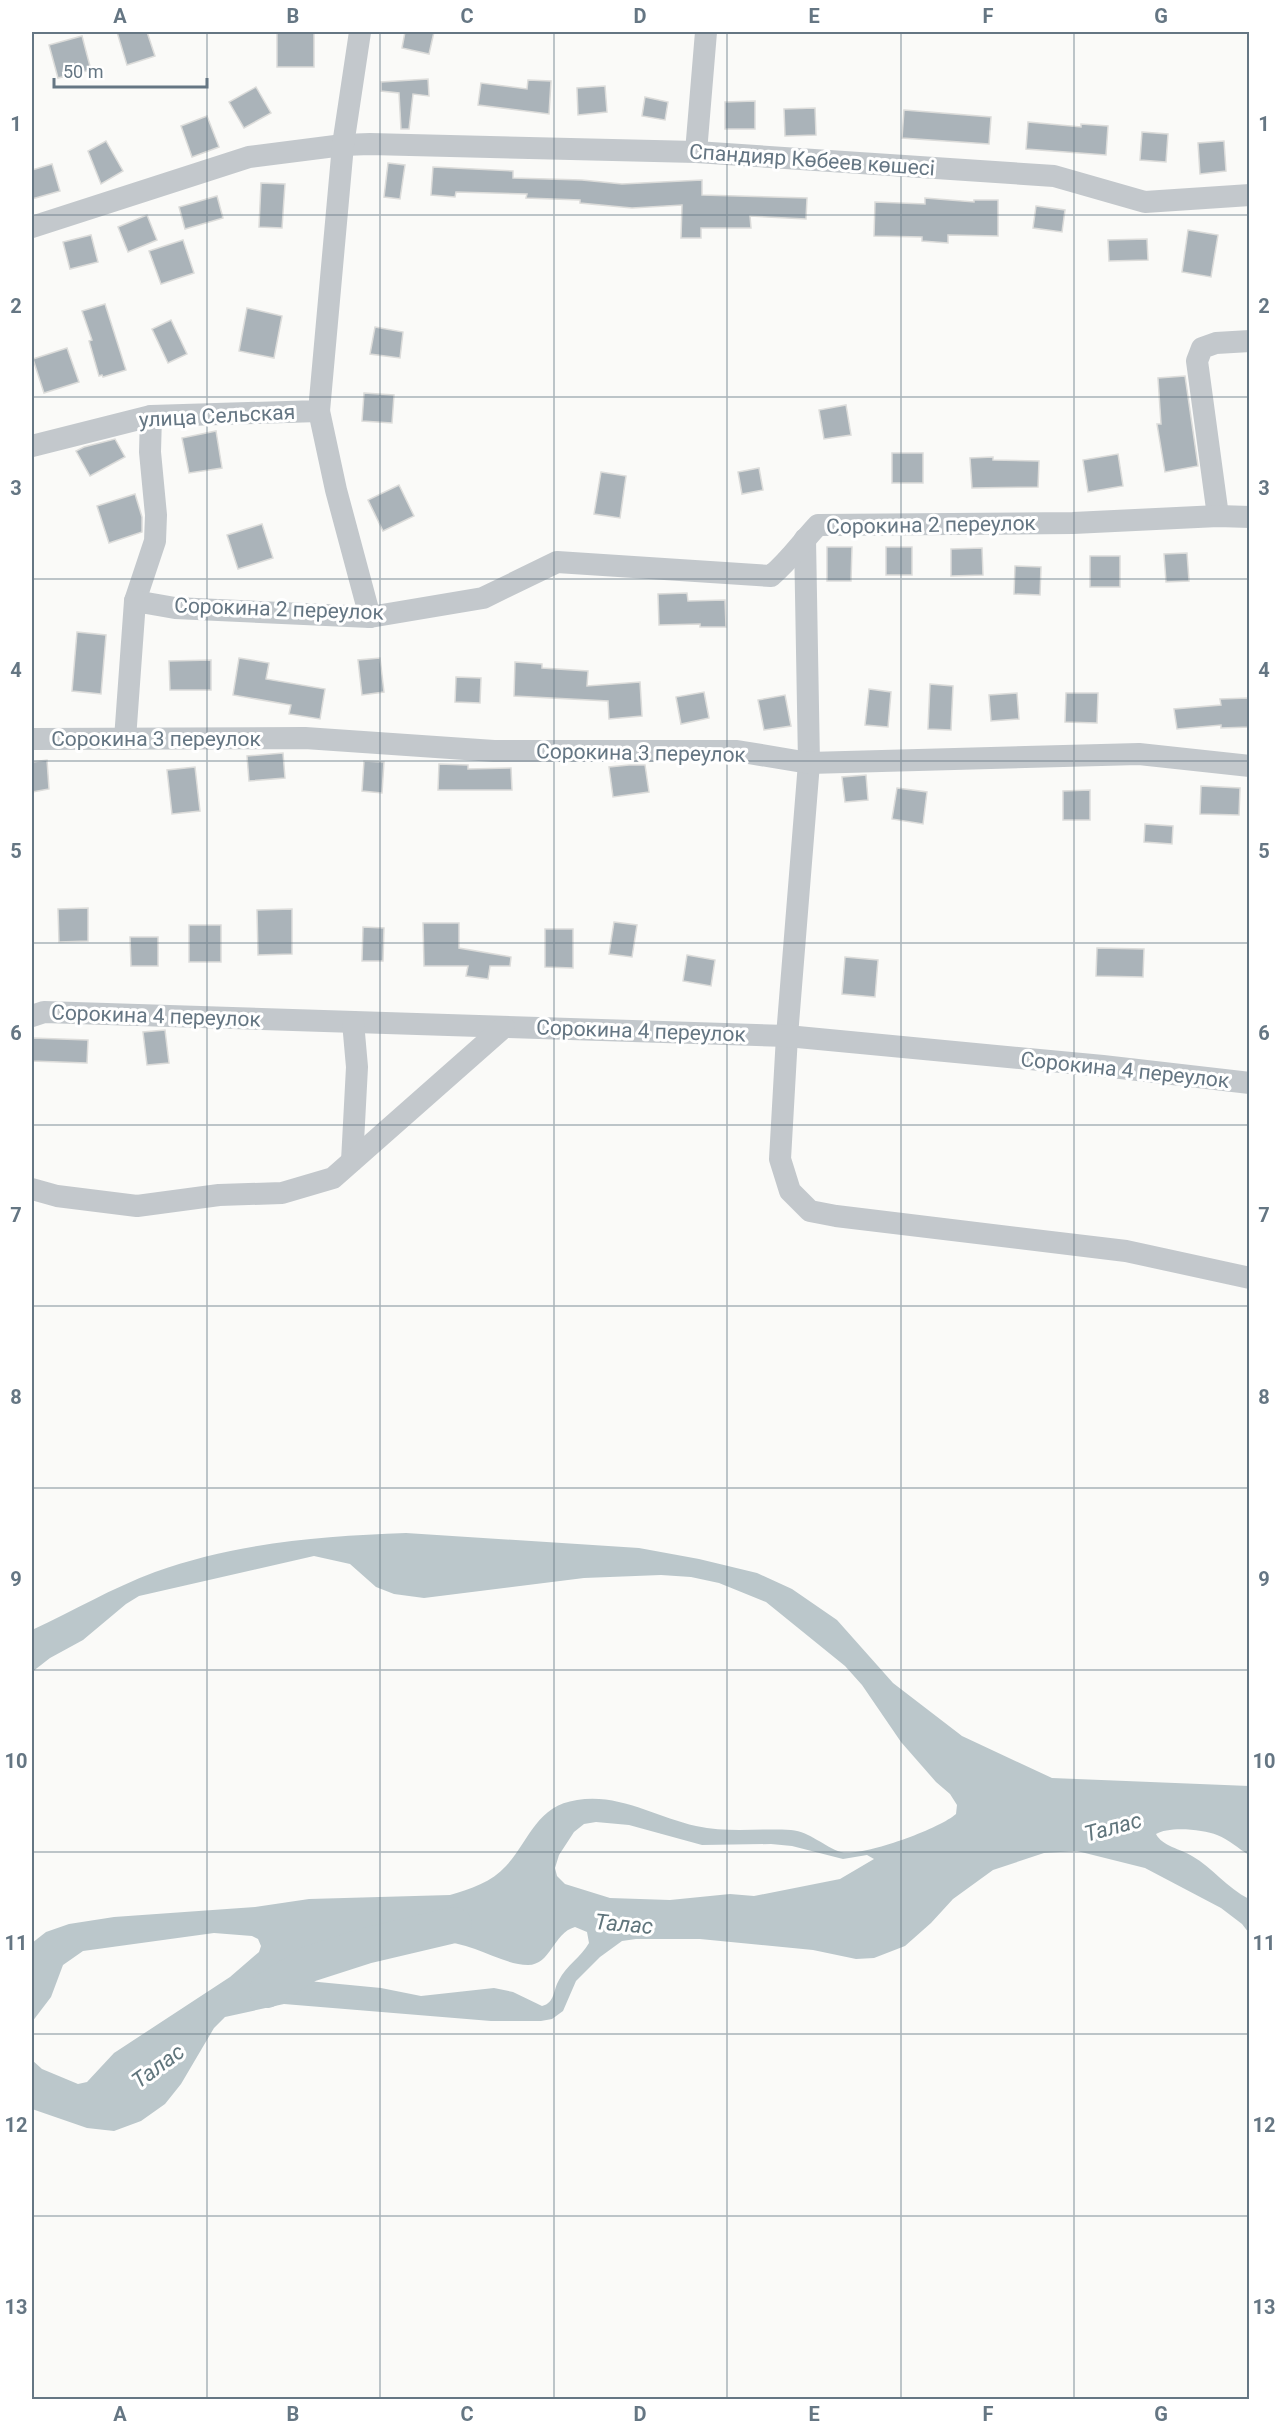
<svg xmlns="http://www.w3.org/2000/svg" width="1281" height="2431" viewBox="0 0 1281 2431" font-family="Roboto,sans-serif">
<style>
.water{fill:#bbc7cb;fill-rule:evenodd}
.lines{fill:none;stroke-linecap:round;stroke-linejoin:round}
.river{stroke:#bbc7cb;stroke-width:36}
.building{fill:#aab3b9;stroke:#dcdcda;stroke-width:1.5}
.minor{stroke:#c3c8cc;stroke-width:22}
.grid{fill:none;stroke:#657683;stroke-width:1.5;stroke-opacity:0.55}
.labels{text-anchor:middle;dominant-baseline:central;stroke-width:6;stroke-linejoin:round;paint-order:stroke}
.street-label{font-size:21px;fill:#657683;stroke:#fff}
.water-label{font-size:22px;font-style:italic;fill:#60757c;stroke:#fff}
.neatline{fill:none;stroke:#657683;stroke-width:2}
.grid-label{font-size:20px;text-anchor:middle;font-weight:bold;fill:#657683}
</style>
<rect width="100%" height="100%" fill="#fafaf8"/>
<!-- water -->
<path class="water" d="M406 1533 639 1548 699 1559 757 1573 792 1589 837 1620 893 1683 962 1736 1052 1778 1249 1786V1855C1239 1849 1228 1839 1217 1835 1203 1829 1168 1826 1156 1834 1162 1846 1181 1849 1192 1856 1213 1868 1227 1888 1249 1899V1933L1242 1924 1221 1908 1145 1868 1077 1851 1044 1853 993 1870 953 1899 931 1923 905 1946 874 1958 856 1959 813 1950 700 1939H636L622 1941 600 1957 576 1981 563 2011 552 2019 541 2021H491L284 2004 225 2017 214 2028 181 2084 165 2104 141 2121 114 2131 87 2128 32 2109V2060L42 2069 78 2084 87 2082 114 2053 230 1977 259 1952 261 1946 258 1939 252 1936 214 1933 83 1951 63 1965 51 1997 32 2022V1943L46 1932 69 1924 114 1917 255 1907 309 1899 450 1895C470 1889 492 1882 506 1866 530 1840 536 1806 577 1800 619 1793 656 1817 696 1826 728 1833 759 1828 791 1830 811 1832 824 1847 841 1852 863 1857 939 1829 956 1814L957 1805 950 1794 936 1782 901 1742 862 1685 845 1666 766 1602 719 1583 691 1577 661 1575 584 1578 424 1598 394 1594 376 1587 350 1564 314 1556 139 1596 126 1604 83 1640 50 1658 32 1672V1630C73 1611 112 1588 155 1572 236 1543 321 1536 406 1533ZM596 1822 629 1825 702 1845 771 1844 792 1846 843 1859 867 1855 874 1859 840 1879 754 1896 730 1894 670 1900 610 1898 565 1884 557 1876 555 1868 559 1855 574 1832 584 1824ZM575 1927 587 1932 589 1943C581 1957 566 1966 559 1980 553 1990 555 2003 542 2006L513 1992 494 1988 421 1996 381 1988 308 1981 301 1978 299 1974C305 1962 322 1958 334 1954 388 1933 420 1931 475 1949 492 1955 511 1965 528 1965 551 1965 553 1933 575 1927Z"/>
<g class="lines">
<!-- river -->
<path class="river" d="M267 1990 309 1964 365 1946 454 1925"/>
</g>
<!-- building -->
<g class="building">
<path d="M117 32H147L155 56 127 65Z"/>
<rect x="277" y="32" width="37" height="35"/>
<path d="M405 32H434L429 54 402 48Z"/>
<path d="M82 36 91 70 58 78 49 45Z"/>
<path d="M428 79 429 96 413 94 409 129H401L399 93 381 91V82Z"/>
<path d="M528 80 551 81 549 114 478 105 481 83 527 89Z"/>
<path d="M605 86 607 112 578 115 577 88Z"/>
<path d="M256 87 271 113 244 128 229 102Z"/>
<path d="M645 97 668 102 665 120 642 116Z"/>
<path d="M755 101V129H725V102Z"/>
<path d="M815 108 816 135 785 136 784 109Z"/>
<path d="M904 110 991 117 989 144 902 138Z"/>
<path d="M207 116 219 147 192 157 181 126Z"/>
<path d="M1028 122 1081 127V124L1108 126 1106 155 1026 149Z"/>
<path d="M1142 132 1168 134 1166 162 1140 160Z"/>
<path d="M106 141 123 171 101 184 88 151Z"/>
<path d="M1224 141 1226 171 1200 174 1198 143Z"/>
<path d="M388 163 405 165 400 199 384 197Z"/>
<path d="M52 164 60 191 32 199V170Z"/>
<path d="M433 167 513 171V178L582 180 622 184 702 180V195L807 198 806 219 750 216 751 228H701V238H681L682 205 632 208 580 203V200L526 198 527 194 456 192 455 197 431 195Z"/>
<path d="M261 183 285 184 282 228 259 227Z"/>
<path d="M217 196 223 218 185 229 179 207Z"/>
<path d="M925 198 974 202V200H998V236L948 235V243L922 241V237L874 236 875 202 925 204Z"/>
<path d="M1036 206 1065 210 1062 232 1033 228Z"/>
<path d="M147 215 157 240 128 252 118 227Z"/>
<path d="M1188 230 1218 235 1211 277 1182 272Z"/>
<path d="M91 235 98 262 70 269 63 242Z"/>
<path d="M1147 239 1148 260 1109 261 1108 240Z"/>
<path d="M183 240 194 273 161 284 149 251Z"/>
<path d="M105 304 126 370 103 377 102 375 99 376 89 341 92 340 82 311Z"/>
<path d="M247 308 282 316 274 358 239 351Z"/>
<path d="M171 320 187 354 168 363 152 329Z"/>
<path d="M375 327 403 332 400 358 370 354Z"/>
<path d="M67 348 79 382 44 393 33 359Z"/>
<path d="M1185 376 1198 466 1165 472 1157 424H1161L1158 378Z"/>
<path d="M364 393 394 395 392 423 362 421Z"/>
<path d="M846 405 851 435 824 439 819 410Z"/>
<path d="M216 431 222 468 189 473 182 438Z"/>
<path d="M115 439 125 457 90 476 76 451 84 447Z"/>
<rect x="892" y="453" width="31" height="30"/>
<path d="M1118 454 1123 486 1088 492 1083 460Z"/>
<path d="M993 457V460L1039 461 1038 487 972 488 970 458Z"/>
<path d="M759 468 763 490 742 494 738 472Z"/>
<path d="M601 472 626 476 620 518 594 514Z"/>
<path d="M399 485 414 516 383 531 368 500Z"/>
<path d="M135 494 142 517V532L109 543 97 506Z"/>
<path d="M262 524 273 558 238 569 227 535Z"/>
<path d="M827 547H852L851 581H827Z"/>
<rect x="886" y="547" width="26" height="28"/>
<path d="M982 548 983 575 951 576V549Z"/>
<path d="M1187 553 1189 581 1166 582 1164 554Z"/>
<rect x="1090" y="556" width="30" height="31"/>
<path d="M1015 566 1041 567 1040 595 1014 594Z"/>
<path d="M687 593 688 601 725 600 726 627H700V624L659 625 658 594Z"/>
<path d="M77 632 106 635 101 694 72 691Z"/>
<path d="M239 658 269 663 266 679 325 689 320 719 289 714 291 705 233 695Z"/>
<path d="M380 658 384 692 362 695 358 660Z"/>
<path d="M211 660V690H170L169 661Z"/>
<path d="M515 662 542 664V668L588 671 587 686 640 682 642 716 609 719 608 701 514 696Z"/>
<path d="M456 677 481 678 480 703 455 702Z"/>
<path d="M930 684 953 686 951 730 928 729Z"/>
<path d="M869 689 891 692 888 727 865 725Z"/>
<path d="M704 692 709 718 681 724 676 697Z"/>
<path d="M1017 693 1019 719 991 721 989 695Z"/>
<path d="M1066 693H1098L1097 723 1065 722Z"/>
<path d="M785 695 791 726 764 730 758 700Z"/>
<path d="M1249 698 1250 727 1221 728V725L1177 729 1174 709 1221 705 1220 699Z"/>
<path d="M283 753 285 778 249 781 247 756Z"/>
<path d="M47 760 49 789 32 792V762Z"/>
<path d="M364 761 384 762 382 793 362 791Z"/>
<path d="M439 764 468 765V769L511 768 512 790H438Z"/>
<path d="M629 765H645L649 792 613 797 609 767Z"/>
<path d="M195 767 200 811 172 814 167 770Z"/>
<path d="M866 775 868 800 845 802 842 777Z"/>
<path d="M1201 786 1240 788 1239 815 1200 814Z"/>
<path d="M897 788 927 792 923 824 892 819Z"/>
<path d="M1090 790V820H1063V791Z"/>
<path d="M1145 824 1173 826 1172 844 1144 842Z"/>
<path d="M88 908V941L59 942 58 909Z"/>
<path d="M292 909V954L258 955 257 910Z"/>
<path d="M614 922 637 925 632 957 609 954Z"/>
<path d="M423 923H459V948L511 957 510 966H490L488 979 466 976 468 966H424Z"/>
<rect x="189" y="925" width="32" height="37"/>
<path d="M363 927 384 928 383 961H362Z"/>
<path d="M545 929H573V968L545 967Z"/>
<path d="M130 937H158V966H131Z"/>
<path d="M1097 948 1144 949 1143 977 1096 976Z"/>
<path d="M687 955 715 960 711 986 683 981Z"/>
<path d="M845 957 878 960 875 997 842 994Z"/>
<path d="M165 1030 169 1063 147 1065 143 1032Z"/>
<path d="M32 1038 88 1040 87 1063 32 1061Z"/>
</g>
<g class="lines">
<!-- minor -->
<g class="minor">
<path d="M696 152 706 32"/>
<path d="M32 227 249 157 343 145 370 144 696 152 1054 176 1145 202 1250 195"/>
<path d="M319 411 336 490 370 617"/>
<path d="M32 446 151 416 319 411 343 145 360 32"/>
<path d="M1218 516 1197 361 1202 348 1216 343 1250 341"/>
<path d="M805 539 809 763 787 1036 780 1159 790 1191 810 1211 836 1216 1126 1251 1250 1278"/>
<path d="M135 601 155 541 156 515 150 452 151 416"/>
<path d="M32 739 305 738 494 751H737L809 763 1139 754 1250 766"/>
<path d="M125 739 135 601 175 608 370 617 483 598 557 562 771 576C790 560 801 543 818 525L1073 523 1218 516 1250 517"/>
<path d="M32 1016 44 1012 787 1036 1103 1066 1250 1083"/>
<path d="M352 1161 357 1067 353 1022"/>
<path d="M32 1189 57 1196 137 1206 219 1195 282 1193 333 1178 504 1027"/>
</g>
</g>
<!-- grid -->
<path class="grid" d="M207 32V2400M380 32V2400M554 32V2400M727 32V2400M901 32V2400M1074 32V2400M32 215H1250M32 397H1250M32 579H1250M32 761H1250M32 943H1250M32 1125H1250M32 1306H1250M32 1488H1250M32 1670H1250M32 1852H1250M32 2034H1250M32 2216H1250"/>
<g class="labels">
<!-- street labels -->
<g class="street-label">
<text transform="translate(812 160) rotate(4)">Спандияр Көбеев көшесі</text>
<text transform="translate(217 416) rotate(-3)">улица Сельская</text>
<text transform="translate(931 525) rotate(-1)">Сорокина 2 переулок</text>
<text transform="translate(279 609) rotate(2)">Сорокина 2 переулок</text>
<text x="156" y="739">Сорокина 3 переулок</text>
<text transform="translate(641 753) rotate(1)">Сорокина 3 переулок</text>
<text transform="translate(156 1016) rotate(2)">Сорокина 4 переулок</text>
<text transform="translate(641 1031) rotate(2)">Сорокина 4 переулок</text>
<text transform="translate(1125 1070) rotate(6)">Сорокина 4 переулок</text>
</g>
<!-- water labels -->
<g class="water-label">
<text transform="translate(1113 1827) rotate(-15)">Талас</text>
<text transform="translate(624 1924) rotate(5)">Талас</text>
<text transform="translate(158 2066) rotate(-36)">Талас</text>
</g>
</g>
<!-- border -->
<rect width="1281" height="2431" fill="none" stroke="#ffffff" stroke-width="66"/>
<!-- scale -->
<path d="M54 78v9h153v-9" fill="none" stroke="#657683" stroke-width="3"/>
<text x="63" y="78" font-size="18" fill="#657683" stroke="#ffffff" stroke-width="4.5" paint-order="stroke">50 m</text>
<rect x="33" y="33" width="1215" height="2365" class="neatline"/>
<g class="grid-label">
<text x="120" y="23">A</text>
<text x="293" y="23">B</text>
<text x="467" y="23">C</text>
<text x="640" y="23">D</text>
<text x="814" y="23">E</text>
<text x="988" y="23">F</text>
<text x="1161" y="23">G</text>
<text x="16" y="131">1</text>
<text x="1264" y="131">1</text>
<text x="16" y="313">2</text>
<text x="1264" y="313">2</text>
<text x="16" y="495">3</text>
<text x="1264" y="495">3</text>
<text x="16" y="677">4</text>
<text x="1264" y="677">4</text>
<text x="16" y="858">5</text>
<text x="1264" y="858">5</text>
<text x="16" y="1040">6</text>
<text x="1264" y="1040">6</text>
<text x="16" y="1222">7</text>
<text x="1264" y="1222">7</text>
<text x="16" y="1404">8</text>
<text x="1264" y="1404">8</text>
<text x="16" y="1586">9</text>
<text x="1264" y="1586">9</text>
<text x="16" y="1768">10</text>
<text x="1264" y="1768">10</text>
<text x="16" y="1950">11</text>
<text x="1264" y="1950">11</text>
<text x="16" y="2132">12</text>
<text x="1264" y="2132">12</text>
<text x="16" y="2314">13</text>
<text x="1264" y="2314">13</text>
<text x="120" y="2421">A</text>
<text x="293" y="2421">B</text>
<text x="467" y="2421">C</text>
<text x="640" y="2421">D</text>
<text x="814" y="2421">E</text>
<text x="988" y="2421">F</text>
<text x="1161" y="2421">G</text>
</g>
</svg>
